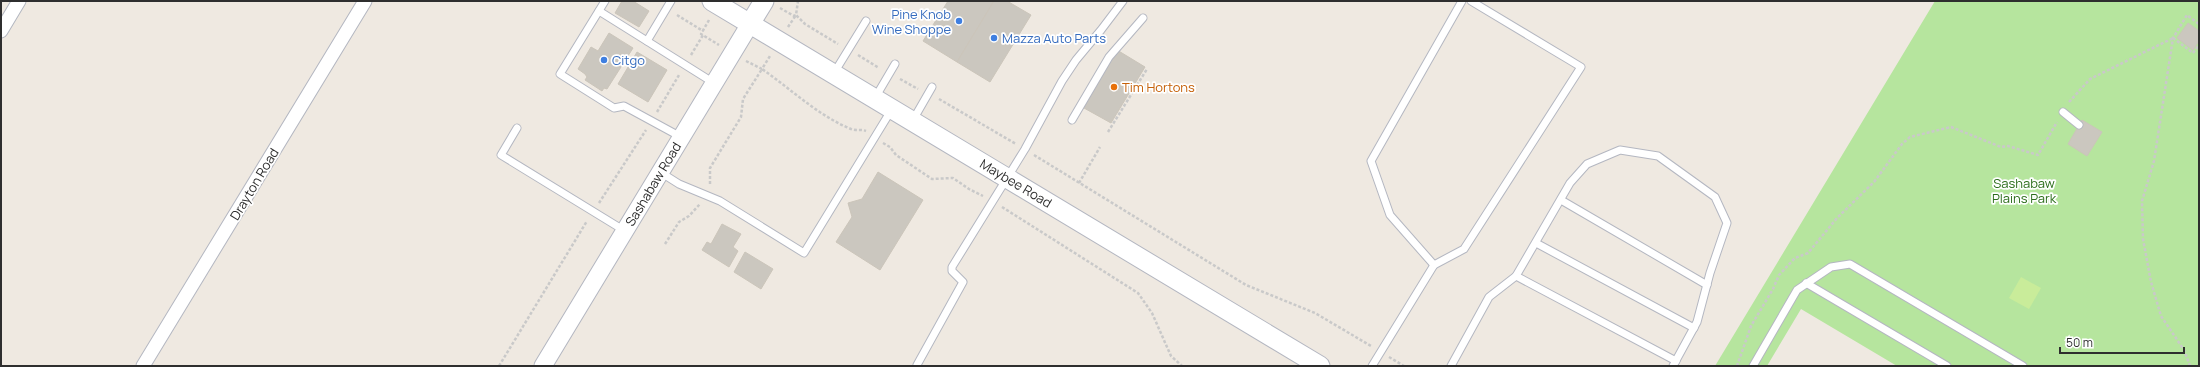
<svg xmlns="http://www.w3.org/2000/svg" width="2200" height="367" viewBox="0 0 2200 367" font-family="Manrope,sans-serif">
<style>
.green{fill:#b6e59e}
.pitch{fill:#c9ec9a}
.building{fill:#cbc7bf;stroke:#cbc5ba}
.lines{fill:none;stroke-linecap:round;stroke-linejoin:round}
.service-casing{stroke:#b4b7c1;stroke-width:9}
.minor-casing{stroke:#b4b7c1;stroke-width:15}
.tertiary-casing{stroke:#b4b7c1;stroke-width:19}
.secondary-casing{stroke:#b4b7c1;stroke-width:21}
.path{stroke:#c9c9c9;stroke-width:2.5;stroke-dasharray:3 2;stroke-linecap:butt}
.service{stroke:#fff;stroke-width:7}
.minor{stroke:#fff;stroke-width:13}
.tertiary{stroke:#fff;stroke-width:17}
.secondary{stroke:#fff;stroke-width:19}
.shop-dot{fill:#3f7fe0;stroke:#fff;stroke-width:1.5}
.food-dot{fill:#e8710a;stroke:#fff;stroke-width:1.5}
.labels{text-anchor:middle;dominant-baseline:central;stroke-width:3.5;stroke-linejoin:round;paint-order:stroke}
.shop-label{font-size:13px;fill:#366cbe;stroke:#fff;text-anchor:start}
.food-label{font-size:13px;fill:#c56008;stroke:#fff;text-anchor:start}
.street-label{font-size:13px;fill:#2e2e2e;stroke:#fff}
.park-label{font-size:13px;fill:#2c6e1b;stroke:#fff}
</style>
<rect width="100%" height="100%" fill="#efe9e1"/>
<!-- green -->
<path class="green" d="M1935 1H2199V366H1897L1801 309 1767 366H1715Z"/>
<!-- pitch -->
<path class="pitch" d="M2021 277 2041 288 2029 309 2009 298Z"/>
<!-- building -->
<g class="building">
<path d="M622 1H633L649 11 639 27 615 13Z"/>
<path d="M948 1H994L957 62 923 41Z"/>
<path d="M994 1H1007L1031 15 990 82 957 62Z"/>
<path d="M2188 23 2199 31V41L2193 50 2177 38Z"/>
<path d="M609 33 633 48 607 89 604 88 602 91 585 80 587 77 585 74 578 69 591 47 598 51Z"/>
<path d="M1117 50 1145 67 1111 123 1084 108Z"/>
<path d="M637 52 667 70 648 102 618 84Z"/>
<path d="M2082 120 2102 132 2087 156 2068 144Z"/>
<path d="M878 172 923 200 880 270 836 242 852 217 848 203 862 199Z"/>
<path d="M722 224 741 234 733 247 738 251 729 267 702 250 707 242 711 244Z"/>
<path d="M745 252 773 269 761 289 734 272Z"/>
</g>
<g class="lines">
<!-- service casing -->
<g class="service-casing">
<g id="service">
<path d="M605 1 560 74 614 108 624 106 681 137"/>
<path d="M599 11 714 83"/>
<path d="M647 41 671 1"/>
<path d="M834 73 866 21"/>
<path d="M875 98 895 64"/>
<path d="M2063 112 2079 125"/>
<path d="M913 120 932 87"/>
<path d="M1072 120 1109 57 1143 18"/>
<path d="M517 128 501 155 625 231"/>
<path d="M660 172 679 184 720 201 804 253 892 109"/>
<path d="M1561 200 1707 285"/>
<path d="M1536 243 1694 328"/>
<path d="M1434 265 1390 215 1371 161 1462 1"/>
<path d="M1516 276 1676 361"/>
<path d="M1806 283 1947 366"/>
<path d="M917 365 963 282 952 271V267L1025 149 1062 81 1076 60 1101 30 1123 1"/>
<path d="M1372 366 1434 265 1464 249 1581 67 1471 1"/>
<path d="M1451 366 1489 297 1516 276 1570 183 1587 164 1620 150 1658 156 1715 197 1727 223 1710 273 1697 322 1673 366"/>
<path d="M1753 366 1797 290 1831 267 1850 264 2023 366"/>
</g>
</g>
<!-- minor casing -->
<g class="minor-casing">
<g id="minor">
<path d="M1 31 19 1"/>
<path d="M143 366 365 1"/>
</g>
</g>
<!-- tertiary casing -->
<g class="tertiary-casing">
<path id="tertiary" d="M543 366 750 24"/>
</g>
<!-- secondary casing -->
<g class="secondary-casing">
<g id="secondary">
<path d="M712 1 1320 366"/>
<path d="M750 24 764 1"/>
</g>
</g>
<!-- path -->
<g class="path">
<path d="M780 8 794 16 796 15 798 1"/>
<path d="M677 15 703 31"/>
<path d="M709 20 701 34 719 45"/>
<path d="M788 27 796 15 805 24 838 44"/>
<path d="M2173 38 2193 53 2199 45"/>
<path d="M691 55 703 35"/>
<path d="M858 55 879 68"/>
<path d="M746 61 762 69 770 56"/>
<path d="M900 79 918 89"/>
<path d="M939 99 1016 144"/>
<path d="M2069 102 2090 79 2173 38"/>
<path d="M657 112 679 75"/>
<path d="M1108 132 1147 69"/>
<path d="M883 143 890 147 896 155 932 179 953 178 969 189 983 196"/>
<path d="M1034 155 1246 285 1315 313 1371 346"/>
<path d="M1079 183 1100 147"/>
<path d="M710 184V168L741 117 743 99 762 69C791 89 817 115 851 129 855 131 861 129 866 131"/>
<path d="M599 203 646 130"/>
<path d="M1002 207 1138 293 1152 313 1171 356 1182 366"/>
<path d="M665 244 679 222 689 216 700 204"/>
<path d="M1389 357 1404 366"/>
<path d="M499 366 587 221"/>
<path d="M1737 366 1751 326 1773 289 1779 275 1795 258 1808 253 1837 218 1874 182 1902 144 1910 137 1951 127 2001 147 2008 146 2038 155 2057 122"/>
<path d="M2190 366 2184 350 2161 316 2151 282 2143 239 2142 201 2154 161 2173 38 2187 15 2199 24"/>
</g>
<!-- service -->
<use href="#service" class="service"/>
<!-- minor -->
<use href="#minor" class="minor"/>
<!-- tertiary -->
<use href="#tertiary" class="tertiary"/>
<!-- secondary -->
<use href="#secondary" class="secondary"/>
</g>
<!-- markers -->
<g class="shop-dot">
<circle cx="959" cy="21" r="4"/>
<circle cx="994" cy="38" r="4"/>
<circle cx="604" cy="60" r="4"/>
</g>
<circle class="food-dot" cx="1114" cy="87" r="4"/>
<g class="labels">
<!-- shop labels -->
<g class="shop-label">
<text x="951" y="14" text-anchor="end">Pine Knob<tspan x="951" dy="15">Wine Shoppe</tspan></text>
<text x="1002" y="38">Mazza Auto Parts</text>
<text x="612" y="60">Citgo</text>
</g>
<!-- food labels -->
<g class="food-label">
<text x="1122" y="87">Tim Hortons</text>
</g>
<!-- street labels -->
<g class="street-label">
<text transform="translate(1016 183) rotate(31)">Maybee Road</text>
<text transform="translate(254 184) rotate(-59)">Drayton Road</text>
<text transform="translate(653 184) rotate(-59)">Sashabaw Road</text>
</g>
<!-- park labels -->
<g class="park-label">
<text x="2024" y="183">Sashabaw<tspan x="2024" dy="15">Plains Park</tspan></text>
</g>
</g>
<!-- border -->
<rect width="2200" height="367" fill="none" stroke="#2e2e2e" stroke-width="4"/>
<!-- scale -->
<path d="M2060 347v6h124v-6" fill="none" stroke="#2e2e2e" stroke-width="2"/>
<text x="2066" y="347" font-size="12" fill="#2e2e2e" stroke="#ffffff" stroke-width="3" paint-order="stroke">50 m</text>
</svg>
